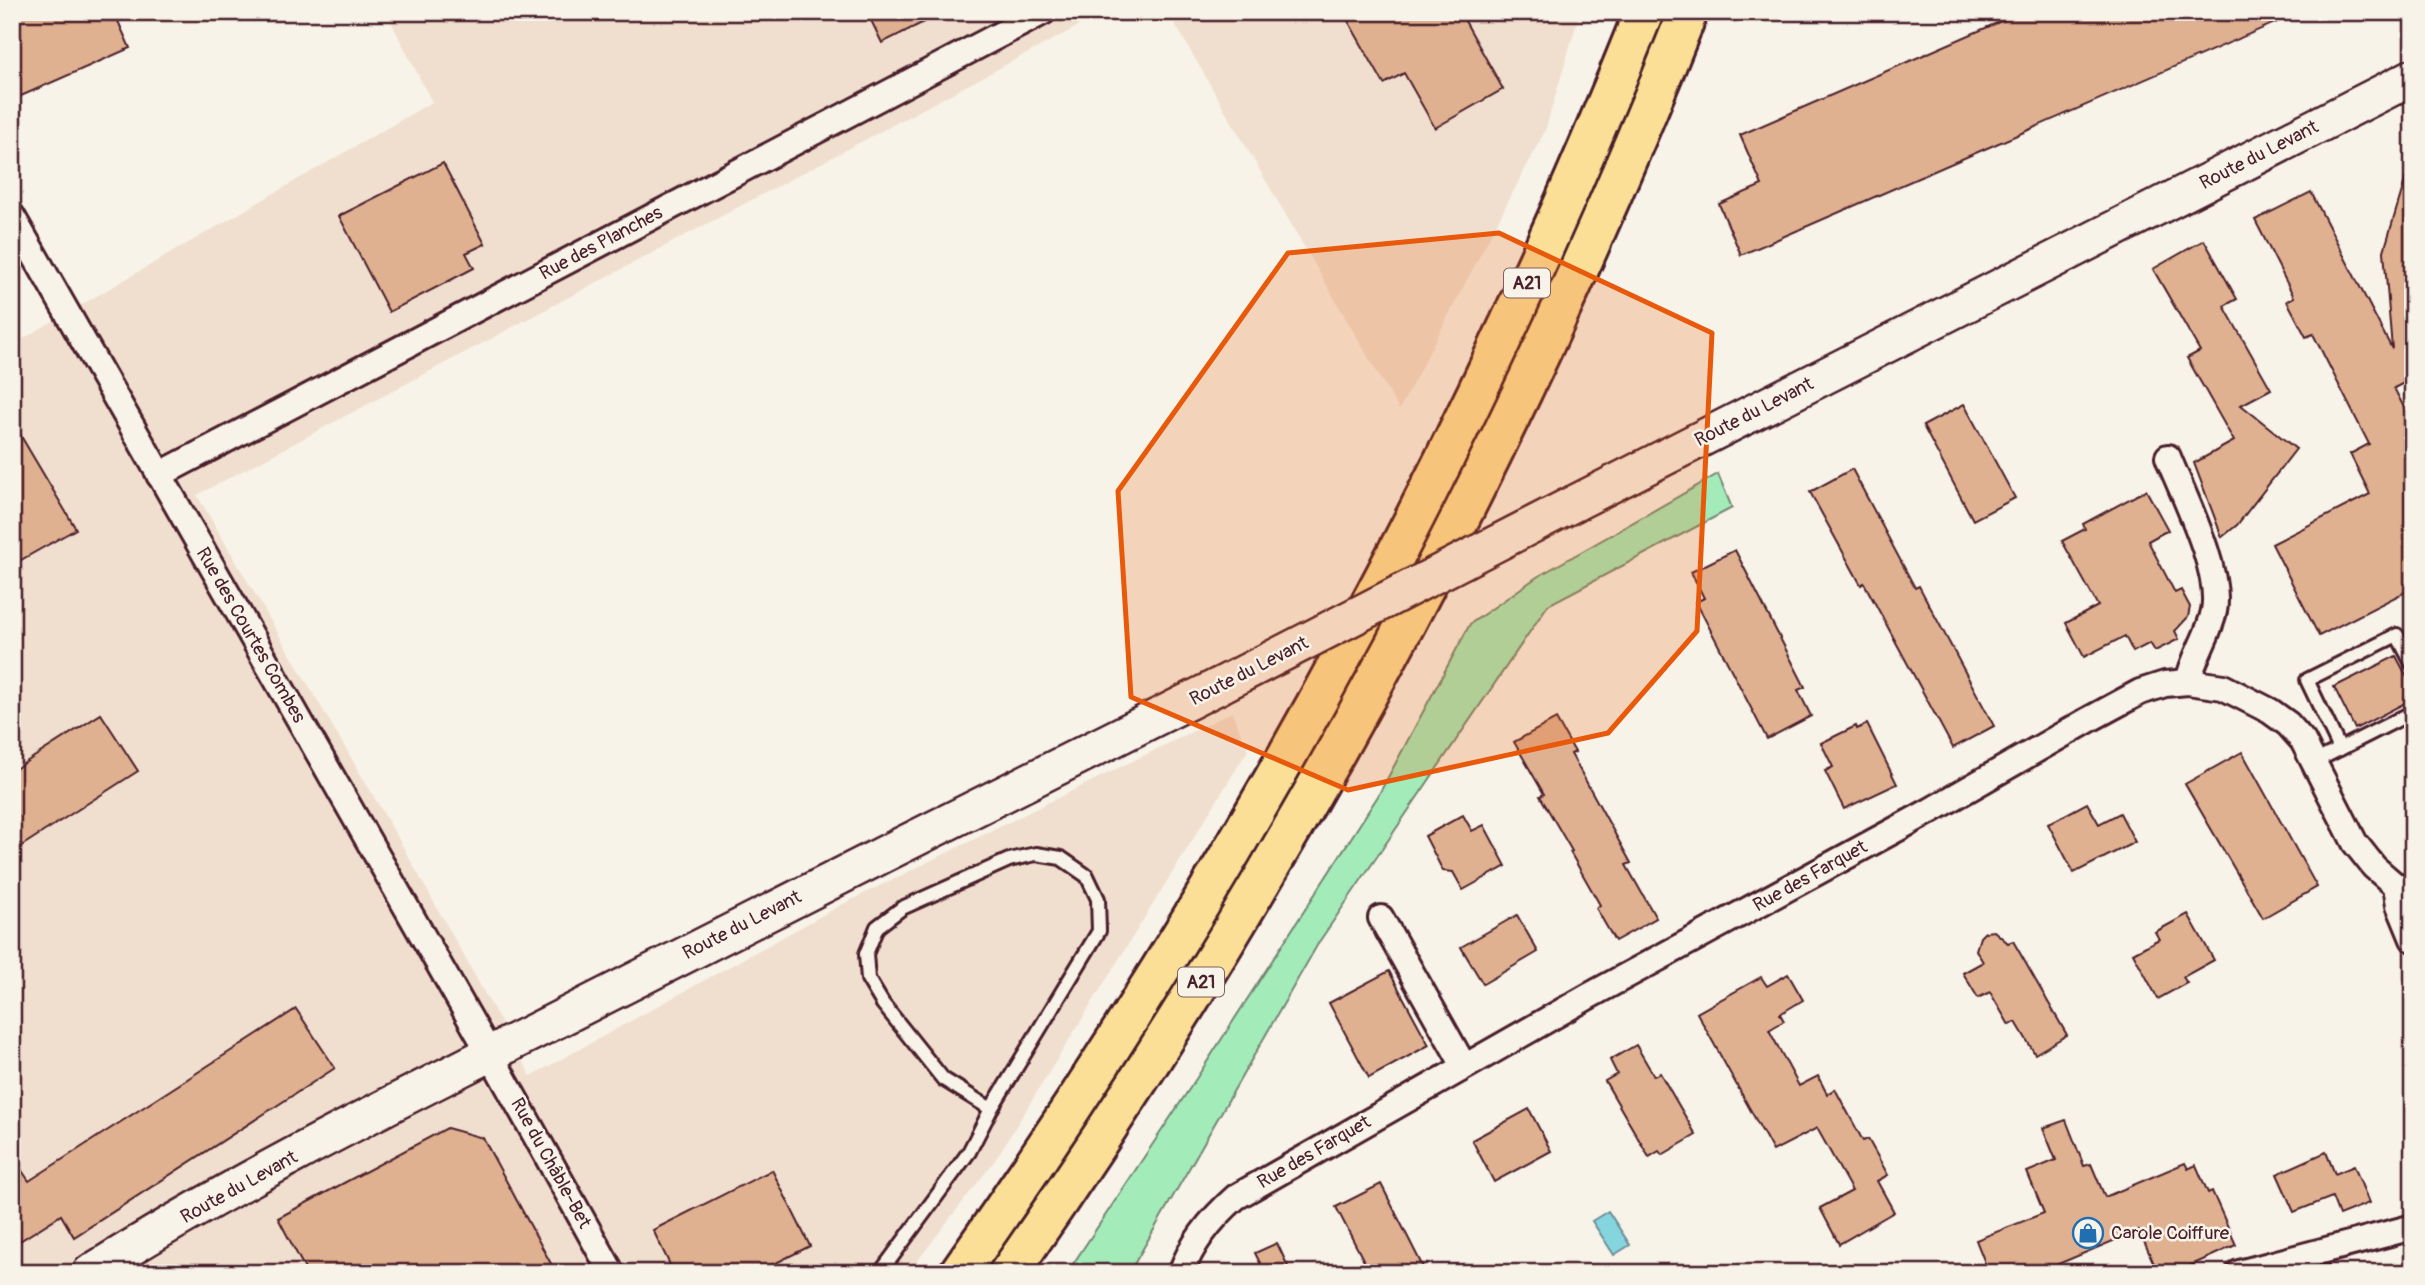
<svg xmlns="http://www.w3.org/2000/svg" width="2425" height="1285" viewBox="0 0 2425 1285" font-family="Pangolin,sans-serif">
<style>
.built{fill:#f0dfce}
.green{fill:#a3ecba;stroke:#768672;stroke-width:2}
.water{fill:#85d5df;stroke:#6d8c97;stroke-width:2}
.building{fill:#e0b191;stroke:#4a1f2b;stroke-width:2}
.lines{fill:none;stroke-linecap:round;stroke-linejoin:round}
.lane-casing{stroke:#4a1f2b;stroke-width:18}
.street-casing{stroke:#4a1f2b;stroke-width:30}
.secondary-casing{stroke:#4a1f2b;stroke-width:40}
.highway-casing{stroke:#4a1f2b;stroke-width:44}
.lane{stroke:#f7f3e8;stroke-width:12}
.street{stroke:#f7f3e8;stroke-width:24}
.secondary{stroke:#f7f3e8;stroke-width:35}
.highway{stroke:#fbdf96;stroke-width:38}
.secondary-bridge-casing{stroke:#4a1f2b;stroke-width:40;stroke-linecap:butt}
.secondary-bridge{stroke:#f7f3e8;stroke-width:35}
.marked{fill:#e8590c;fill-opacity:0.2;stroke:#e8590c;stroke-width:5;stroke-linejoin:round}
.labels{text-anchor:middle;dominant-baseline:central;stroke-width:5;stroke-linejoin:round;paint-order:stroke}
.shield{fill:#f7f3e8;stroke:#7e5f64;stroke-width:2}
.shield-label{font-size:18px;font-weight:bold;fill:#4a1f2b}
.street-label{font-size:19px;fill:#4a1f2b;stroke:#f7f3e8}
.poi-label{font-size:19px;fill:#4a1f2b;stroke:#f7f3e8;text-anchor:start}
</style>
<rect width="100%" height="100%" fill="#f7f3e8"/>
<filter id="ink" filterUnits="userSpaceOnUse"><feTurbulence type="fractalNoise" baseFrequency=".0143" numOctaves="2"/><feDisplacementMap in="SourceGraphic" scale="14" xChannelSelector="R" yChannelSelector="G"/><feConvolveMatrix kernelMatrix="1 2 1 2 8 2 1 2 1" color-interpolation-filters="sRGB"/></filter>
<g filter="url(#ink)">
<!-- built -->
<g class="built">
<path d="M386 12H1105L197 495 398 838 531 1076 841 905 1232 712 1248 750 995 1160 908 1273H12V345L432 102Z"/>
<path d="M1168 12H1580L1545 131 1399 410Z"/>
</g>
<!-- green -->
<path class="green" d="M1718 474 1732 508 1548 605 1319 942 1129 1273H1067L1194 1082 1378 796 1470 624 1537 577Z"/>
<!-- water -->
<path class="water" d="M1608 1211 1630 1245 1614 1255 1592 1221Z"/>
<!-- building -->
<g class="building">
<path d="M12 12H114L130 48 12 100Z"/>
<path d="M867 12H944L882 43Z"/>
<path d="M1343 12H1460L1503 89 1435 128 1404 73 1384 84Z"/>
<path d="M2022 12H2300L1741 255 1719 204 1762 185 1740 135Z"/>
<path d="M443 163 485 244 466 253 474 268 389 312 339 216Z"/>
<path d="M2406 177 2413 178V377H2406L2408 381 2394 388 2413 425V588L2319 636 2272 544 2370 494 2350 454 2369 444 2313 334 2306 337 2287 301 2294 297 2255 220 2311 192 2392 349 2384 251Z"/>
<path d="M2204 240 2237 299 2224 306 2271 389 2241 405 2296 449 2237 525 2222 537 2194 463 2234 441 2187 358 2200 351 2153 269Z"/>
<path d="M1964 404 2015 498 1973 520 1923 426Z"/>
<path d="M12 421 76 529 12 565Z"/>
<path d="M1852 469 1915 588 1919 586 1994 726 1953 748 1864 583 1861 585 1810 492Z"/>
<path d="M2146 490 2168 530 2148 541 2175 593 2181 590 2190 607 2188 617 2175 631 2179 639 2155 651 2150 643 2133 652 2125 636 2084 657 2066 623 2098 606 2062 541 2085 529 2083 524Z"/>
<path d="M1735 550 1805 687 1798 690 1811 716 1767 739 1696 602 1704 598 1691 572Z"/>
<path d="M2396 656 2413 688V699L2355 729 2334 687Z"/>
<path d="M101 714 138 771 12 852V771Z"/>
<path d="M1556 719 1575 752 1571 754 1631 863 1626 865 1656 918 1615 941 1596 908 1600 905 1570 852 1572 851 1540 796 1544 794 1514 742Z"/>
<path d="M1867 724 1897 784 1844 809 1825 771 1833 767 1821 743 1856 726 1857 729Z"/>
<path d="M2242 752 2317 887 2263 918 2185 784Z"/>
<path d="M2087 803 2099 824 2120 813 2135 842 2074 873 2048 824Z"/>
<path d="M1463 815 1472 831 1484 825 1506 866 1463 890 1453 872 1443 871 1425 836Z"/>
<path d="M2188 914 2214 960 2183 977 2187 983 2158 999 2133 953 2159 939 2155 932Z"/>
<path d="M1517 915 1538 952 1483 984 1461 947Z"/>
<path d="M1994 931 2008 943 2013 941 2067 1035 2035 1054 2016 1022 2009 1025 1990 992 1978 998 1963 973 1983 962 1976 950 1980 937 1985 932Z"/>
<path d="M1389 971 1429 1045 1369 1078 1329 1003Z"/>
<path d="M1788 974 1803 1000 1780 1014 1784 1021 1769 1030 1799 1086 1818 1076 1827 1094 1835 1089 1863 1141 1868 1139 1888 1175 1877 1181 1894 1212 1839 1244 1820 1208 1852 1191 1817 1128 1773 1151 1697 1013 1761 977 1767 986Z"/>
<path d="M296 1009 335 1068 74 1237 61 1215 12 1246V1156L29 1181Z"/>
<path d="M1636 1045 1654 1076 1660 1073 1696 1135 1662 1155 1659 1151 1649 1157 1605 1081 1617 1074 1610 1060Z"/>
<path d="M1529 1109 1551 1151 1494 1182 1472 1140Z"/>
<path d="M2066 1120 2084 1166 2091 1164 2105 1197 2185 1163 2188 1169 2196 1165 2208 1193 2212 1191 2236 1245 2174 1273H2158L2139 1230 2037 1273H1989L1976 1240 2044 1213 2027 1172 2056 1160 2043 1128Z"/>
<path d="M447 1128 483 1138 556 1273H307L278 1218Z"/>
<path d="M2326 1152 2335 1174 2354 1166 2369 1203 2339 1215 2332 1197 2294 1212 2277 1174Z"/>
<path d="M772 1170 810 1246 756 1273H674L653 1230Z"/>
<path d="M1381 1184 1426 1273H1370L1336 1207Z"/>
<path d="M1277 1243 1291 1273H1265L1255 1253Z"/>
</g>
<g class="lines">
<!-- lane casing -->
<g class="lane-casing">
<g id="lane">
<path d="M2340 749 2307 680 2397 635 2413 665"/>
<path d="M2314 762 2413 712"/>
<path d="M880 1273 969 1152 991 1109 1099 931 1098 899 1087 876 1061 858 1036 854 1009 860 902 908 877 927 866 954 868 979 883 1004 943 1079 991 1109"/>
</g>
</g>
<!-- street casing -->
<g class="street-casing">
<g id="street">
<path d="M12 216 490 1054 612 1273"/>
<path d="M2168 457C2183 495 2222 571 2214 611 2209 636 2193 657 2188 682"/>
<path d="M159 475 1043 12"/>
<path d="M2396 886 2399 905 2413 939"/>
<path d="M1381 918 1464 1066"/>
<path d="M1181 1273C1192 1242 1212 1218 1236 1197L1589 996 1930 811 2090 719 2140 692 2165 684 2188 682 2223 687 2270 711 2288 724 2303 741 2355 843 2374 867 2396 886"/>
<path d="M2239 1273 2413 1227"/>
</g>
</g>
<!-- secondary casing -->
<g class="secondary-casing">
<g id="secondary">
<path d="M1575 503 2413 77"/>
<path d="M90 1273C237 1180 395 1102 551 1023 773 909 996 798 1219 686"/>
</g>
</g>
<!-- highway casing -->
<g class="highway-casing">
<g id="highway">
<path d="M959 1273C1235 882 1466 457 1644 12"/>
<path d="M1009 1273C1283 881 1511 457 1688 12"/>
</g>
</g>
<!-- lane -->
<use href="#lane" class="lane"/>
<!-- street -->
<use href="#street" class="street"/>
<!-- secondary -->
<use href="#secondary" class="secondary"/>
<!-- highway -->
<use href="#highway" class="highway"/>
<!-- secondary-bridge casing -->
<g class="secondary-bridge-casing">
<path id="secondary-bridge" d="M1219 686 1575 503"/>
</g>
<!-- secondary-bridge -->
<use href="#secondary-bridge" class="secondary-bridge"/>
</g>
</g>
<!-- marked area -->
<path class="marked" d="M1499 233 1712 333 1697 631 1608 733 1348 790 1131 697 1118 491 1288 253Z"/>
<!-- icons -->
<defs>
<g id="shop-ring" transform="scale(1.575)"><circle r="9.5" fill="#f7f3e8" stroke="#1f6fb2" stroke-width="1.5"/><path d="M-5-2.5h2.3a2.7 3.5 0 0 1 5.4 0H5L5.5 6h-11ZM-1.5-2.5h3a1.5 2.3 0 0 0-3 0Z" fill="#1f6fb2"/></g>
</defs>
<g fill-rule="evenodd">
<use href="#shop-ring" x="2088" y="1233"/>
</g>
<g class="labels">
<!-- shield labels -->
<g class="shield">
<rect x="1504" y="268.5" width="46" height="29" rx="5"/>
<rect x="1178" y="967.5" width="46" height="29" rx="5"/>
</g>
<g class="shield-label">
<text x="1527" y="283">A21</text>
<text x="1201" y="982">A21</text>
</g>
<!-- street labels -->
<g class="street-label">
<text transform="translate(2259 155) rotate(-27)">Route du Levant</text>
<text transform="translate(601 243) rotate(-28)">Rue des Planches</text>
<text transform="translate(1754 412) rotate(-27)">Route du Levant</text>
<text transform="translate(251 635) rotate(60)">Rue des Courtes Combes</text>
<text transform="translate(1249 671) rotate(-27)">Route du Levant</text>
<text transform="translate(1810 876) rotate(-29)">Rue des Farquet</text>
<text transform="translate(742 925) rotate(-27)">Route du Levant</text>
<text transform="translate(1314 1152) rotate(-30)">Rue des Farquet</text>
<text transform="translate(551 1163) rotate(61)">Rue du Châble-Bet</text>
<text transform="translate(239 1187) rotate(-29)">Route du Levant</text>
</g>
<!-- poi labels -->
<g class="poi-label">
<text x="2111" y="1233">Carole Coiffure</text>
</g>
</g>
<!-- margin -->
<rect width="2425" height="1285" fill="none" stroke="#f7f3e8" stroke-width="42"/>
<rect x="21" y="21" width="2383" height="1243" fill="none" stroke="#4a1f2b" stroke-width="2.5" filter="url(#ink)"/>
</svg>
